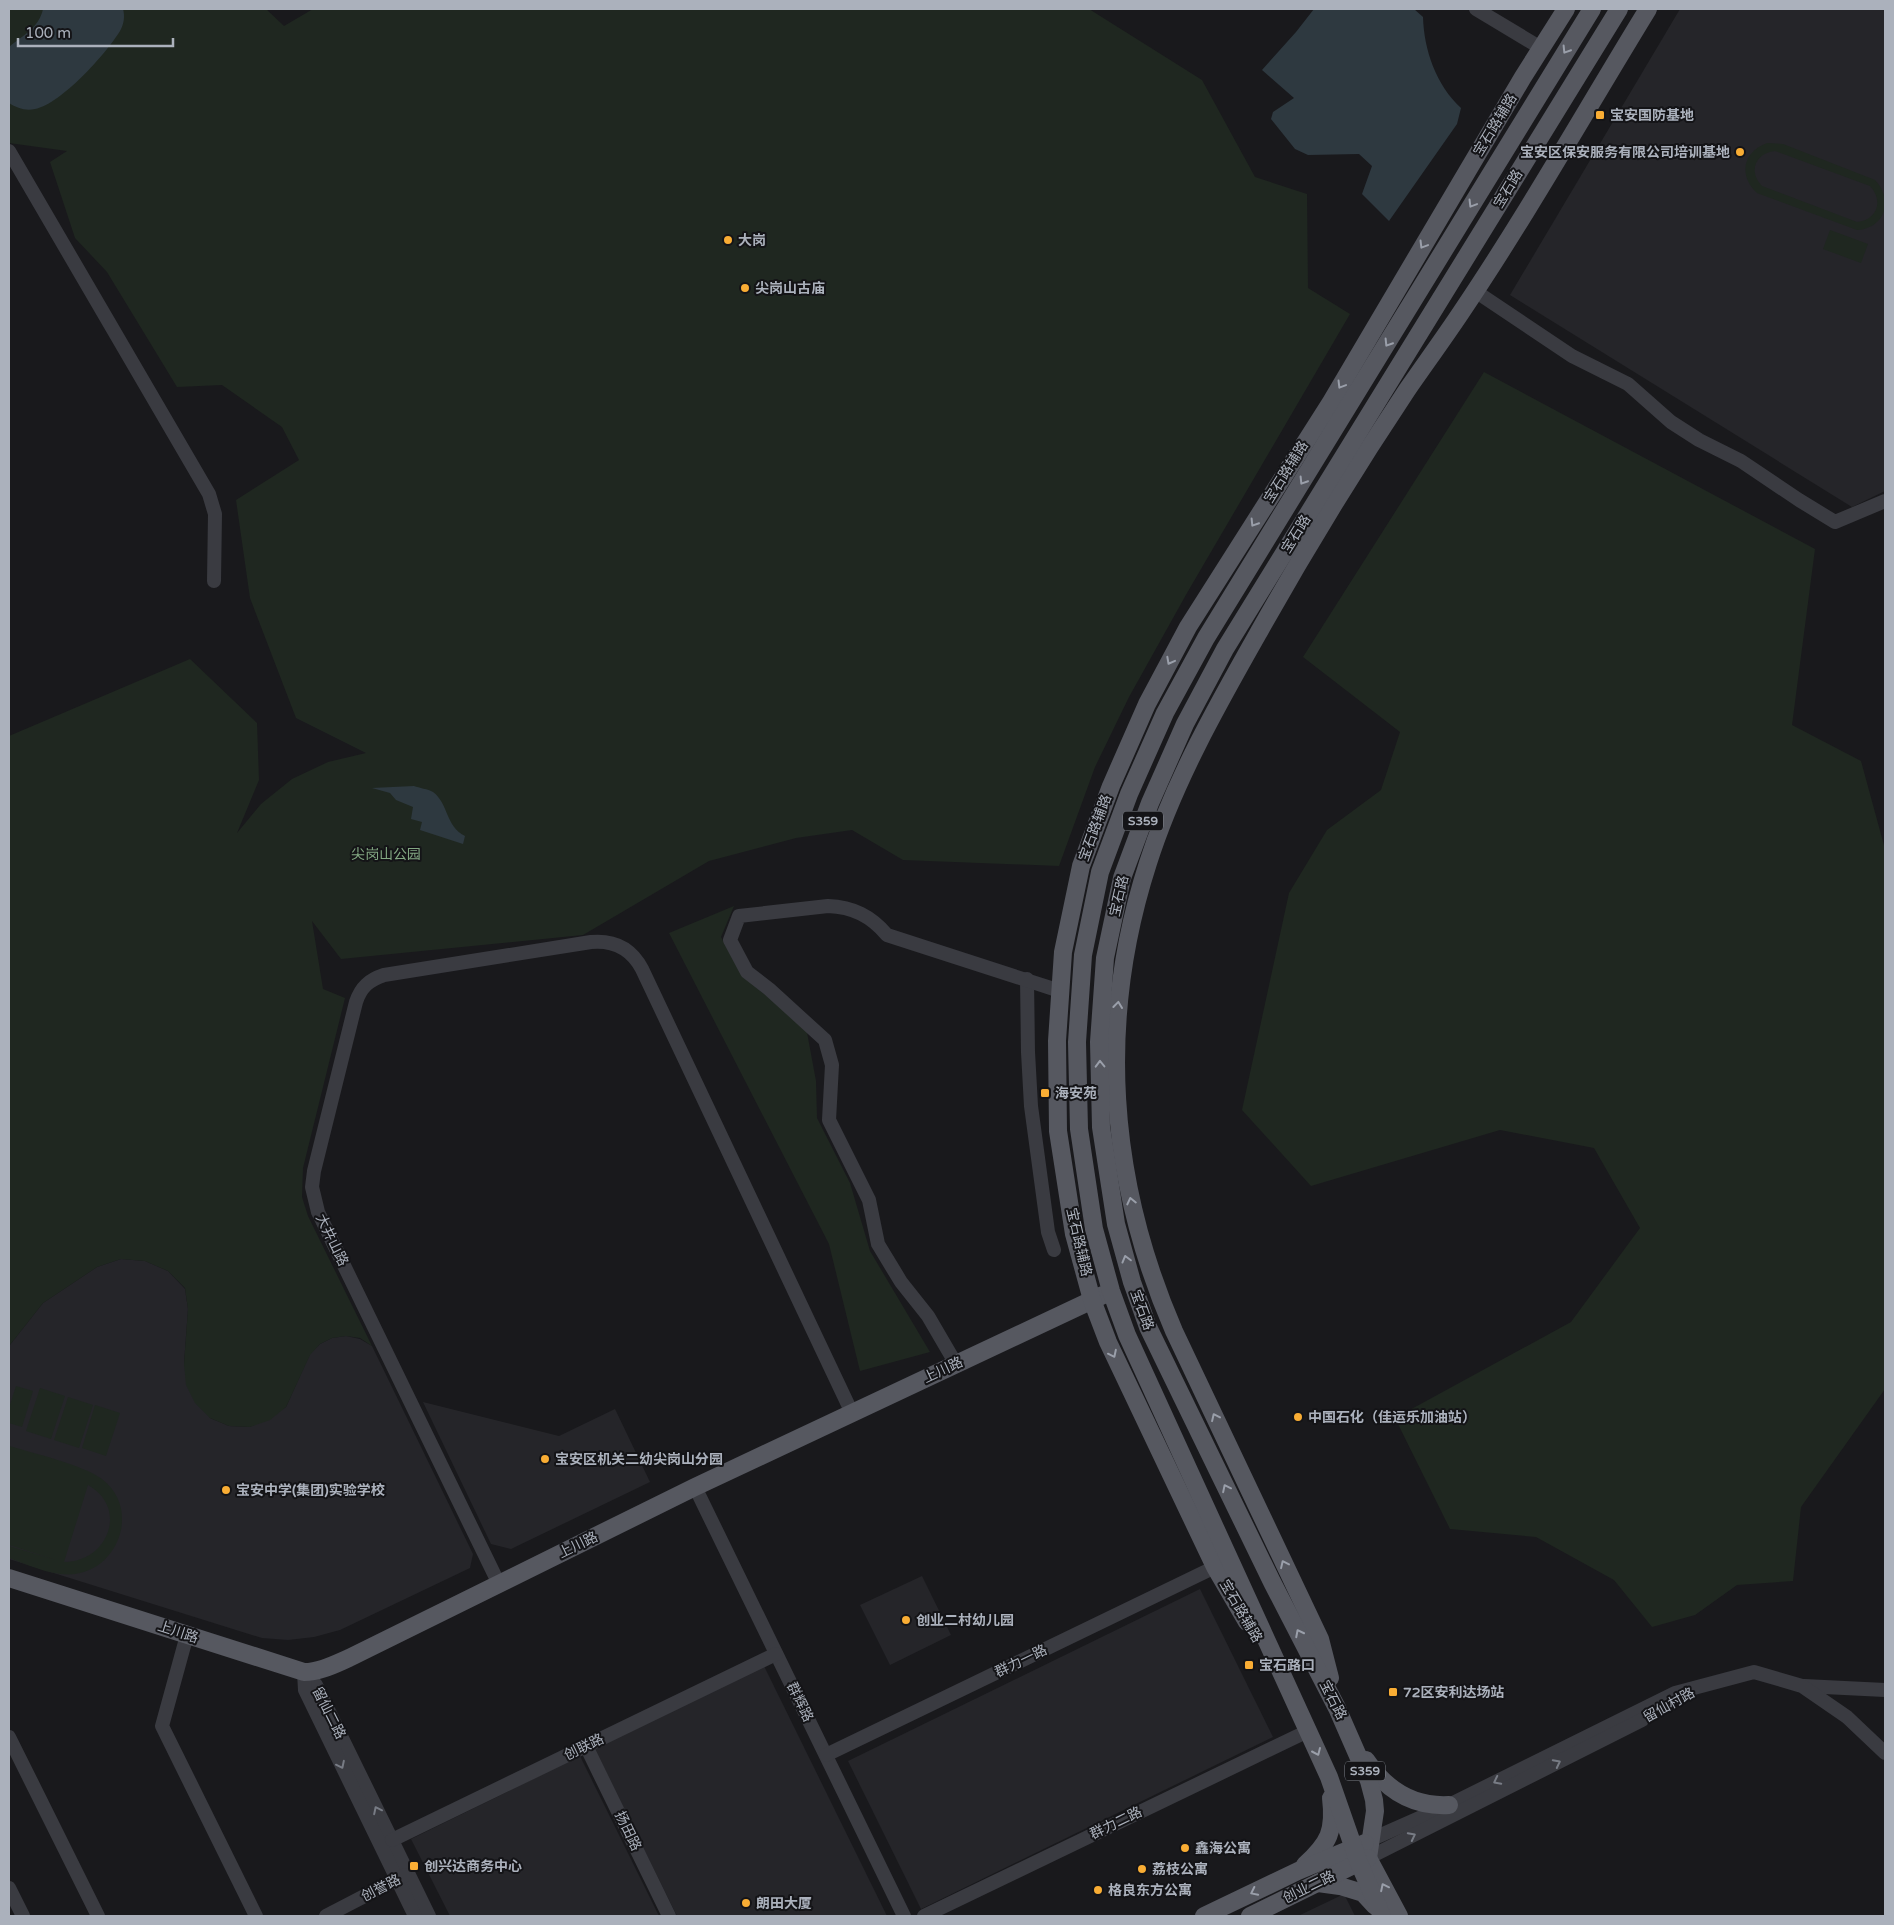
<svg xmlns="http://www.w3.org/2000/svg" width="1894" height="1925" viewBox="0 0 1894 1925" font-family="'Varela Round','Noto Sans SC',sans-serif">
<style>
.built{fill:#252529}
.green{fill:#1f2720;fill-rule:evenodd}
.water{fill:#2e3940}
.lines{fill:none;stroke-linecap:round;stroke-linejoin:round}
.minor{stroke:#3a3b41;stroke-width:14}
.major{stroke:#565860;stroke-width:18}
.oneway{stroke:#9a9faa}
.oneway2{stroke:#787c85}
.poi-dot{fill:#f9ad34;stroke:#141417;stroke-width:2}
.labels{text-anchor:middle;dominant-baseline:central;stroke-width:4;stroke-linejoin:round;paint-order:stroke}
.shield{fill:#141417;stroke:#7e828a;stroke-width:1}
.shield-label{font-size:12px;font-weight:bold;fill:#abb1bc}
.poi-label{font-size:14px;font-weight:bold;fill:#abb1bc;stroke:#141417;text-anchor:start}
.street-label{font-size:14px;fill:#abb1bc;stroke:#141417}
.park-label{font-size:14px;fill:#82a782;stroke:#141417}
</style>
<rect width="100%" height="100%" fill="#19191c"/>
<!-- built -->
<g class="built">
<path d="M1680 9H1885V491L1852 507 1510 295Z"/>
<path d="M121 1259 145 1261 168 1271 185 1289 188 1309 184 1364 210 1418 229 1426 250 1427 286 1407 310 1354 320 1344 332 1338 346 1336 360 1339 372 1346 473 1554 470 1568 340 1630 314 1637 288 1640 262 1638 9 1559V1346L43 1303 97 1267Z"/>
<path d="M423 1402 559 1436 615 1409 650 1482 511 1549 491 1544Z"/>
<path d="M922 1576 951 1635 890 1665 860 1605Z"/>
<path d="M1200 1589 1273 1737 921 1909 848 1761Z"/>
<path d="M764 1666 887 1916H677L594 1749Z"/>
<path d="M580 1756 659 1916H450L411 1839Z"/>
<path d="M1344 1894 1355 1916H1298Z"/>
</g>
<!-- green -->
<g class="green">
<path d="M9 9H266L284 26 313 9H1089L1202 80 1255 177 1307 194 1308 288 1350 314 1187 593 1129 697 1095 767 1059 866 903 860 852 830 796 838 709 861 583 935 341 959 312 921 323 989 345 998 303 1168 302 1197 308 1216 372 1346 360 1338 346 1336 332 1338 320 1344 310 1355 286 1407 270 1420 250 1427 229 1426 210 1418 195 1403 186 1385 184 1364 188 1309 185 1288 168 1271 145 1261 121 1259 97 1267 43 1303 9 1346V736L190 659 257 723 259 780 237 833 261 804 292 779 328 762 366 753 296 718 250 598 236 500 299 460 282 427 222 385 177 387 107 272 75 238 50 162 67 151 9 143Z"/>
<path d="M1767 143 1783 144 1875 180C1894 200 1885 228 1857 230L1757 193C1738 175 1743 152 1767 143ZM1775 151 1870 186C1884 201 1877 220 1857 222L1762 186C1748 172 1755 153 1775 151Z"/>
<path d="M1830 230 1868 244 1861 263 1823 249Z"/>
<path d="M1484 372 1815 549 1792 725 1861 761 1885 849V1389L1801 1507 1793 1581 1737 1585 1695 1615 1652 1627 1614 1580 1536 1537 1450 1529 1395 1418 1571 1322 1640 1228 1594 1148 1500 1130 1311 1186 1242 1110 1289 893 1327 830 1381 790 1400 732 1303 657Z"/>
<path d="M734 906 721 937 743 977 806 1027 816 1081 817 1118 850 1183 870 1251 930 1352 860 1371 829 1244 669 933Z"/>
<path d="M16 1386 33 1391 22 1427 9 1423V1408Z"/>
<path d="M40 1388 65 1396 51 1439 26 1431Z"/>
<path d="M68 1397 93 1405 79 1448 54 1440Z"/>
<path d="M95 1405 120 1413 106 1456 82 1448Z"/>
<path d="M9 1446C33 1453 83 1465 102 1479 140 1508 120 1568 75 1574 53 1577 29 1565 9 1558V1546L56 1560 9 1545V1459L81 1482 9 1459ZM88 1485C129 1508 108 1562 64 1562Z"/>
</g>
<!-- water -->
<g class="water">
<path d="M43 9H123C125 16 124 24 120 31 106 54 61 104 35 109 25 111 17 108 9 103V47C23 35 39 28 43 9Z"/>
<path d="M1314 9H1414L1423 17C1424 50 1436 85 1461 108L1457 124 1389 221 1362 194 1372 166 1359 154 1308 155 1295 149 1271 119 1273 112 1294 98 1262 70 1296 32Z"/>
<path d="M414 786C419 788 428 789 433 792 449 804 445 826 465 836L463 844 420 830 422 822 411 819 413 807 396 800 390 793 372 788Z"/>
</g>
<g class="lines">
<!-- minor -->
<g class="minor">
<path d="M1476 9 1541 48"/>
<path d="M9 151 209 494 215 514 214 581"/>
<path d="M1475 291 1572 356 1628 384 1671 422 1699 440 1741 461 1799 500 1835 522 1885 501"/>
<path d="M1027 979 1028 1052 1031 1106 1048 1232 1054 1250"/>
<path d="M956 1364 928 1316 901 1282 878 1244 869 1200 829 1120 832 1065 825 1040 769 989 747 972 730 940 739 916 828 906C853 907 871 916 887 935L1060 991"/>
<path d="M695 1487 904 1916"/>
<path d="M499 1584 318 1212 312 1187 314 1171 356 1002C361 987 369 980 384 975L591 942C614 940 631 948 642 969L852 1413"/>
<path d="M187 1635 162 1726 256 1916"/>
<path d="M304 1672 316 1685 429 1916"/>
<path d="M304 1672 305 1690 415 1916"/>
<path d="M1804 1686 1885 1690"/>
<path d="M9 1737 98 1916"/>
<path d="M586 1746 669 1916"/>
<path d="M826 1755 1215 1567"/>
<path d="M1372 1839 1449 1805 1675 1693 1754 1672 1802 1686 1847 1717 1885 1753"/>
<path d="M392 1840 776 1654"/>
<path d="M1368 1858 1642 1720"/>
<path d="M9 1888 23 1916"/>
<path d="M326 1916 405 1875"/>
<path d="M924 1916 1308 1731"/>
</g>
<!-- major -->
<g class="major">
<path d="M9 1578 304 1672C320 1672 335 1664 349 1658L695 1487 1103 1295"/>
<path d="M1247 1622 1215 1567 1108 1342 1092 1300 1074 1234 1058 1131 1057 1041 1063 952 1081 866 1111 786 1147 704 1188 627 1331 402 1523 77 1566 9"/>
<path d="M1330 1678 1320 1639 1174 1331C1108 1179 1097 1021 1148 863 1174 781 1218 704 1260 630 1306 548 1355 468 1407 390 1425 364 1444 338 1462 311 1528 213 1586 110 1648 9"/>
<path d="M1366 1760C1386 1790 1413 1807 1449 1805"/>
<path d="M1368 1858 1375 1811 1374 1800 1369 1781 1337 1708 1272 1582 1148 1327 1132 1282 1116 1224 1101 1127 1099 1042 1105 958 1122 878 1150 803 1185 724 1225 649 1619 9"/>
<path d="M1368 1858 1399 1916"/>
<path d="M1305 1865C1329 1843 1335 1831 1331 1798"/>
<path d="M1318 1883 1340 1886 1363 1893 1375 1906"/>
<path d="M1204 1916 1298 1871 1365 1843"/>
<path d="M1250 1916 1368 1858"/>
<path d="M1382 1916 1359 1863 1329 1777 1308 1731 1127 1335 1111 1291 1094 1229 1079 1129 1077 1042 1083 955 1100 872 1129 794 1165 713 1206 638 1592 9"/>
</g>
</g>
<!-- one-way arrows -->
<defs><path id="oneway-chevron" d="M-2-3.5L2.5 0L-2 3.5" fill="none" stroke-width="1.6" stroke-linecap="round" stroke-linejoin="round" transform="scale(1.25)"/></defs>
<g class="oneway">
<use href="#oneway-chevron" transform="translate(1566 50) rotate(122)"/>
<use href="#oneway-chevron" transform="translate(1472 204) rotate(121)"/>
<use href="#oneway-chevron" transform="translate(1423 245) rotate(121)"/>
<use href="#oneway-chevron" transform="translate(1388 343) rotate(122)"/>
<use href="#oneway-chevron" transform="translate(1341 385) rotate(121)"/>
<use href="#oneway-chevron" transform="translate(1303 481) rotate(122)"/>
<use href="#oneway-chevron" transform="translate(1254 523) rotate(122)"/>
<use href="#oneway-chevron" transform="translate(1170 661) rotate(118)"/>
<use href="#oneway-chevron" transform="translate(1118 1005) rotate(-83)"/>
<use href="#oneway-chevron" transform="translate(1100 1064) rotate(-91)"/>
<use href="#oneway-chevron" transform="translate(1131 1201) rotate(-103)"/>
<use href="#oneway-chevron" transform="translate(1126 1259) rotate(-105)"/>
<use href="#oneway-chevron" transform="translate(1113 1354) rotate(64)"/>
<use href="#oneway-chevron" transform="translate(1215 1417) rotate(-115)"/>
<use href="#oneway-chevron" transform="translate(1226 1488) rotate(-116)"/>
<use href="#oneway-chevron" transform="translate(1284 1564) rotate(-115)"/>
<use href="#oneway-chevron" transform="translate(1299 1633) rotate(-117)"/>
<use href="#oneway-chevron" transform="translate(1317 1752) rotate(66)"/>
<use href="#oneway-chevron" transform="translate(1384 1887) rotate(-116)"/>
<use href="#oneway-chevron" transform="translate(1254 1892) rotate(154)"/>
</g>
<g class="oneway2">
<use href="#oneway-chevron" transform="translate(1557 1763) rotate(-27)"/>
<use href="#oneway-chevron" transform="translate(341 1765) rotate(64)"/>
<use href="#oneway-chevron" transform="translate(1497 1781) rotate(153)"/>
<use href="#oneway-chevron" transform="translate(377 1810) rotate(-116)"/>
<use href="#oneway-chevron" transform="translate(1412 1836) rotate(-27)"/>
</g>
<!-- markers -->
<g class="poi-dot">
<rect x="1595" y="110" width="10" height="10" rx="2.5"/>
<circle cx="1740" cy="152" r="5"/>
<circle cx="728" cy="240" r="5"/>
<circle cx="745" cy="288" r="5"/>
<rect x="1040" y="1088" width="10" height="10" rx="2.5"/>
<circle cx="1298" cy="1417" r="5"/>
<circle cx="545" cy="1459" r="5"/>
<circle cx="226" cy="1490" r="5"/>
<circle cx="906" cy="1620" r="5"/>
<rect x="1244" y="1660" width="10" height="10" rx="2.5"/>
<rect x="1388" y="1687" width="10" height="10" rx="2.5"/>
<circle cx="1185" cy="1848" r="5"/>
<rect x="409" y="1861" width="10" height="10" rx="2.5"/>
<circle cx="1142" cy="1869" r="5"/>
<circle cx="1098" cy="1890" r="5"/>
<circle cx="746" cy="1903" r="5"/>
</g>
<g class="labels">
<!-- shield labels -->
<g class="shield">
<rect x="1123" y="811.5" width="40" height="19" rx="4"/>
<rect x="1345" y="1761.5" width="40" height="19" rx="4"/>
</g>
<g class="shield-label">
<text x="1143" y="821">S359</text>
<text x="1365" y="1771">S359</text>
</g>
<!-- poi labels -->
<g class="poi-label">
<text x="1610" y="115">宝安国防基地</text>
<text x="1730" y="152" text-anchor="end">宝安区保安服务有限公司培训基地</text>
<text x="738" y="240">大岗</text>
<text x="755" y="288">尖岗山古庙</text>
<text x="1055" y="1093">海安苑</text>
<text x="1308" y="1417">中国石化（佳运乐加油站）</text>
<text x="555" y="1459">宝安区机关二幼尖岗山分园</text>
<text x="236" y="1490">宝安中学(集团)实验学校</text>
<text x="916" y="1620">创业二村幼儿园</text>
<text x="1259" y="1665">宝石路口</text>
<text x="1403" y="1692">72区安利达场站</text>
<text x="1195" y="1848">鑫海公寓</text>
<text x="424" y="1866">创兴达商务中心</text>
<text x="1152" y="1869">荔枝公寓</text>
<text x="1108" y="1890">格良东方公寓</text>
<text x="756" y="1903">朗田大厦</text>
</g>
<!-- street labels -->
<g class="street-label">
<text transform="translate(1495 125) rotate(-59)">宝石路辅路</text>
<text transform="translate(1508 189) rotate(-59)">宝石路</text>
<text transform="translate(1286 472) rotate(-58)">宝石路辅路</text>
<text transform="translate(1296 534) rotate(-58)">宝石路</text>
<text transform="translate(1095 828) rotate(-70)">宝石路辅路</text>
<text transform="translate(1119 896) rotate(-77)">宝石路</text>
<text transform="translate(332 1240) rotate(64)">大井山路</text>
<text transform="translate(1079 1242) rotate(77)">宝石路辅路</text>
<text transform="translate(1142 1310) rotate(70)">宝石路</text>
<text transform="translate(943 1370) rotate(-25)">上川路</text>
<text transform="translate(578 1545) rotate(-26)">上川路</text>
<text transform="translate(1241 1611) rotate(60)">宝石路辅路</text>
<text transform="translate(178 1632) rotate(18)">上川路</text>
<text transform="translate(1021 1661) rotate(-26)">群力一路</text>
<text transform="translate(1333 1700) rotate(63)">宝石路</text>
<text transform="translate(800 1702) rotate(64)">群辉路</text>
<text transform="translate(1669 1705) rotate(-29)">留仙村路</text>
<text transform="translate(329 1713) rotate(63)">留仙二路</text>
<text transform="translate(584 1747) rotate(-26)">创联路</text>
<text transform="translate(1116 1823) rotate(-26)">群力二路</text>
<text transform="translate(628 1831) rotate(64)">扬田路</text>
<text transform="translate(1309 1887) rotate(-26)">创业二路</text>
<text transform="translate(381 1888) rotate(-27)">创誉路</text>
</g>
<!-- park labels -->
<g class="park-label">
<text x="386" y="854">尖岗山公园</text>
</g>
</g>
<!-- border -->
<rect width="1894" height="1925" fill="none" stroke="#abb1bc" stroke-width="20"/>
<!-- scale -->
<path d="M18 38v8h155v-8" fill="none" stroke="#abb1bc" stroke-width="2.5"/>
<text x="25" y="38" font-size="15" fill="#abb1bc" stroke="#141417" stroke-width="4" paint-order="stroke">100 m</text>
</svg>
